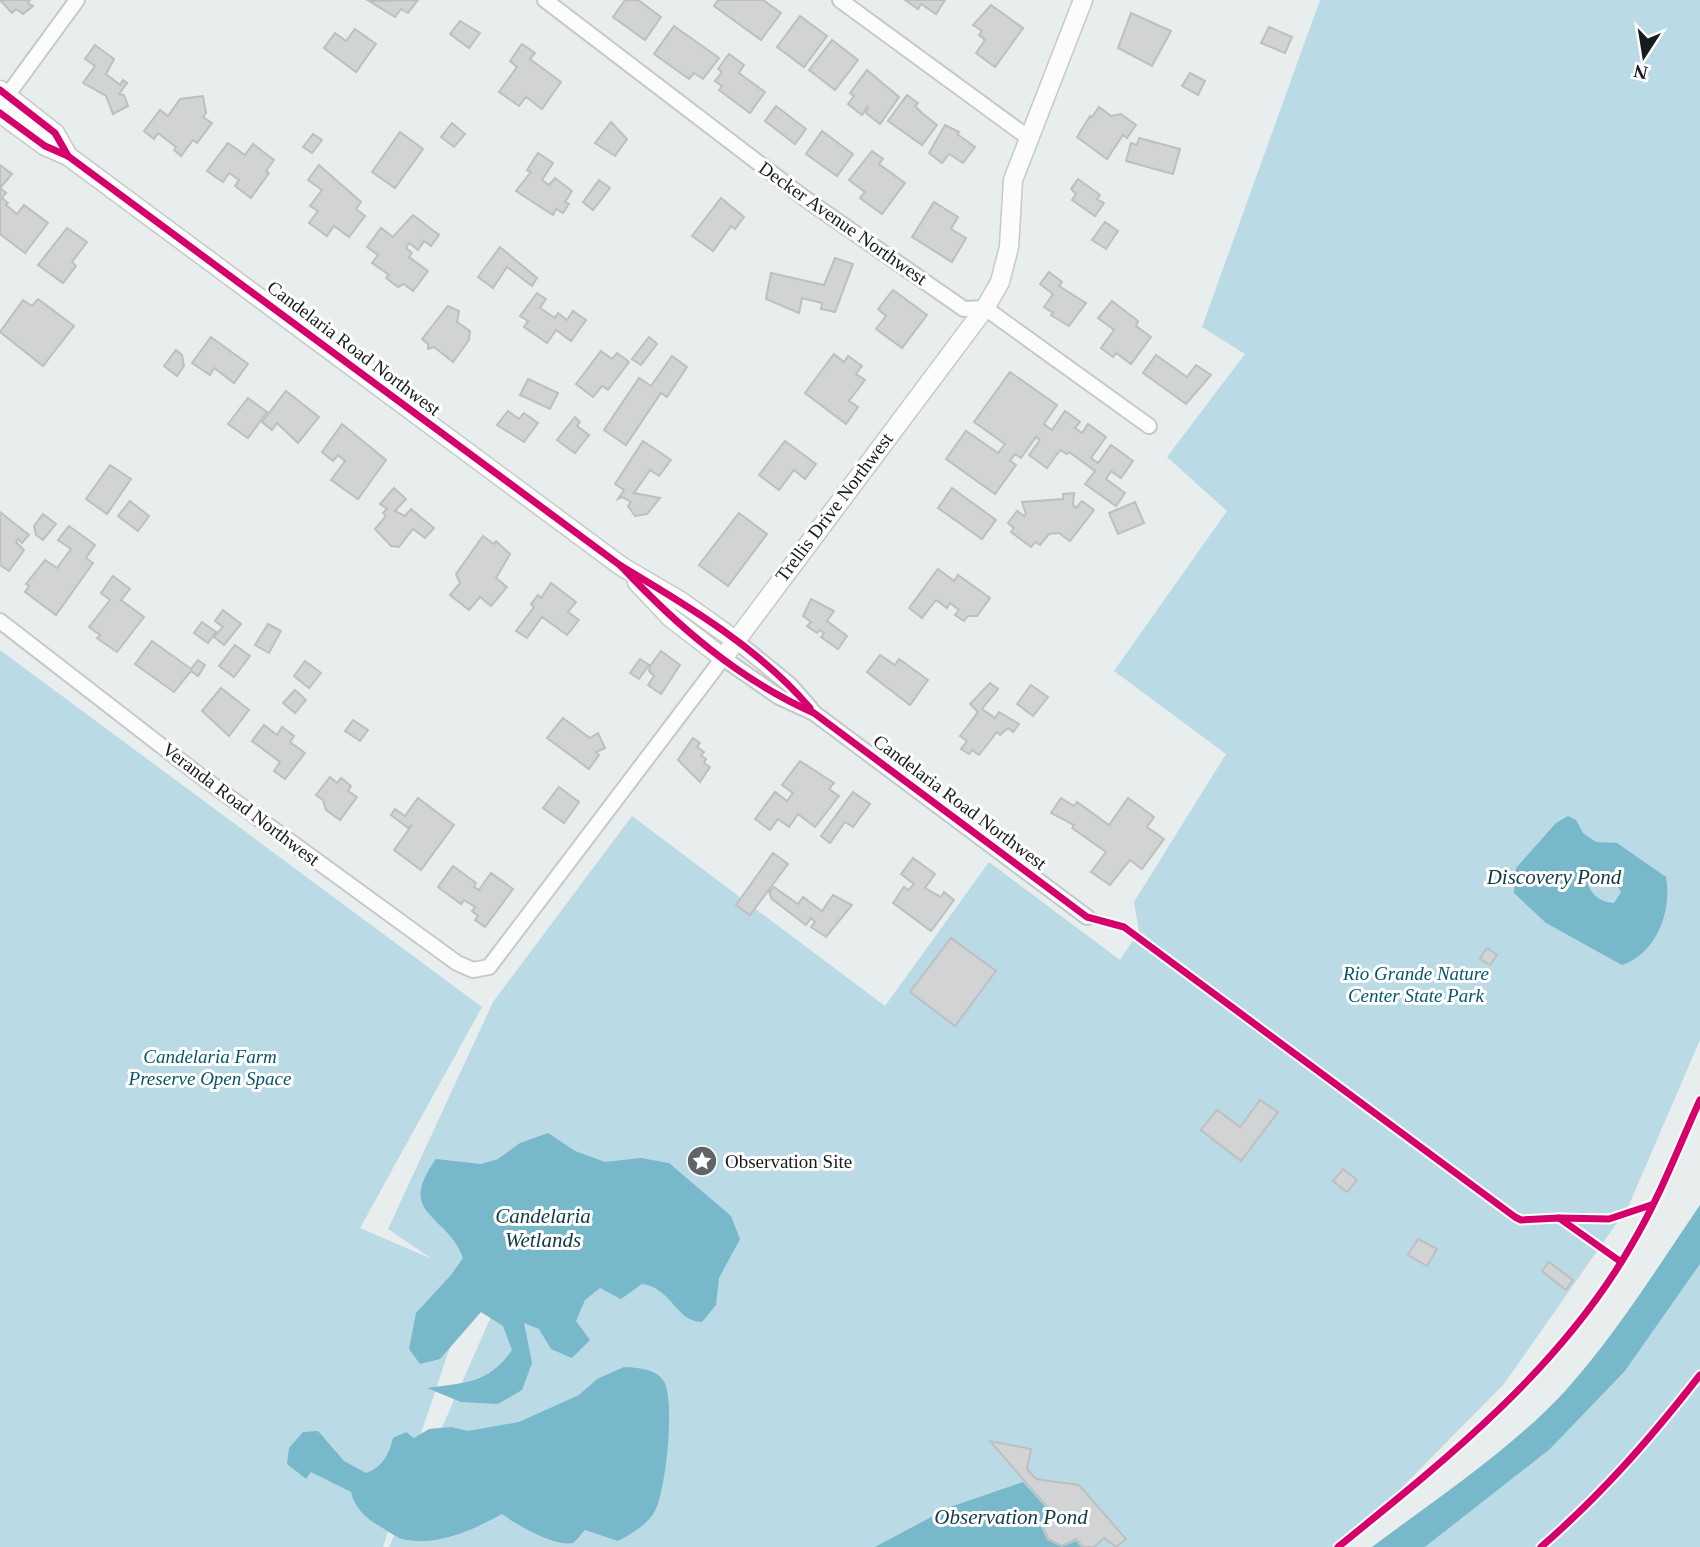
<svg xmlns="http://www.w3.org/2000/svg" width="1700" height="1547" viewBox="0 0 1700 1547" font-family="Georgia,serif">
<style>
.green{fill:#badae5}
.water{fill:#77b8cb;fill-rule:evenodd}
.building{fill:#d2d3d4;stroke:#bebfc0;stroke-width:2}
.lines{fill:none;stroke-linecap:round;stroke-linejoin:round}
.minor-casing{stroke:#c6c9ca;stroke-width:18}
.tertiary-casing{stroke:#c6c9ca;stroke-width:21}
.minor{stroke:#fcfcfc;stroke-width:14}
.tertiary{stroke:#fcfcfc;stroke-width:18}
.cycleway-casing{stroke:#fff;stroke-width:11}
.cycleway{stroke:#d6006c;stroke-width:7}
.labels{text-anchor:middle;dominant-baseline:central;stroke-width:6;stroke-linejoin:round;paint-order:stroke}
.street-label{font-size:19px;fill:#181b1c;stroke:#fff}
.park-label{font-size:19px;font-style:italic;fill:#06566a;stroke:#fff}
.poi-label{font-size:19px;fill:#181b1c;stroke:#fff;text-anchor:start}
.water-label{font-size:21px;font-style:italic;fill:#103a46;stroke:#fff}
</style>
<rect width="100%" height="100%" fill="#e8edee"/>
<!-- green -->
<g class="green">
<path d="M1320 0H1700V1040L1628 1207 1504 1384 1343 1547H389L498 1301 471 1284 383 1547H0V650L482 1007 360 1228 432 1259 388 1229 493 1002 632 816 885 1006 989 862 1120 960 1139 931 1134 902 1226 754 1114 671 1227 511 1167 457 1245 354 1202 327Z"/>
<path d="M1700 1264V1547H1425L1550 1449 1625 1371Z"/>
</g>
<!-- water -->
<g class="water">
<path d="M1568 816 1576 820 1583 833 1596 842 1617 843 1666 877C1672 911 1657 953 1622 965L1546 923 1514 893 1516 868 1556 823ZM1601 875 1615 882 1621 892 1614 903C1602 902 1593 897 1588 885L1594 876Z"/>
<path d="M548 1133 575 1151 605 1162 641 1158 669 1163 731 1216 740 1239 719 1278 716 1305 702 1322C676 1322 672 1288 642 1284L621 1299 600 1288 585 1300 576 1321 590 1340 572 1358 551 1349 539 1329 524 1323 532 1363 522 1390 498 1404 461 1402 427 1388C464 1383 489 1384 512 1350L503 1326 481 1312 440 1359 420 1364 409 1349 416 1313 451 1275 463 1258C447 1213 395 1216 436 1159L481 1164 498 1159 520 1143Z"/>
<path d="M1700 1205V1264L1625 1371 1550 1449 1425 1547H1372C1436 1499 1512 1449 1566 1390 1617 1333 1657 1268 1700 1205Z"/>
<path d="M624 1367C637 1368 654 1368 663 1380 676 1397 666 1491 655 1511 647 1525 631 1534 618 1541L585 1530C581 1534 577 1540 573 1543 554 1547 517 1525 502 1514 473 1530 437 1547 402 1539 394 1536 385 1529 378 1525 365 1518 354 1506 351 1492L311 1472 306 1479 287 1464 289 1448 303 1432 318 1431 344 1461 366 1473C383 1467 389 1454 393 1438L406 1432 414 1438 429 1429 451 1427 468 1431 519 1422 579 1395 597 1379Z"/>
<path d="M1023 1482 1048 1510 1040 1524 1047 1540 1062 1547 1076 1541 1081 1547H875L950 1507Z"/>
</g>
<!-- building -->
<g class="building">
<path d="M0 0H30L28 3 33 6 23 14 16 9 12 13Z"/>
<path d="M418 0 408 13 401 9 395 17 369 1Z"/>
<path d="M625 0H638L661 17 645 40 613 17Z"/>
<path d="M718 0H763L781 13 761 40 714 6Z"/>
<path d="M905 0H945L936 14 921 4 918 9Z"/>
<path d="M991 5 1023 28 995 67 976 53 985 40 979 35 982 31 973 25Z"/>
<path d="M1131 13 1171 31 1152 66 1118 48Z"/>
<path d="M800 16 827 36 804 67 777 47Z"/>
<path d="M460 21 480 33 469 48 450 34Z"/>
<path d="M674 26 719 58 703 79 694 73 689 79 654 54Z"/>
<path d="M1269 27 1292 37 1285 53 1261 43Z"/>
<path d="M355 29 376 44 356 72 324 48 335 33 346 41Z"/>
<path d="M832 40 858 60 835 90 809 70Z"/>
<path d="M522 44 535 53 530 59 561 82 542 109 526 97 519 106 499 92 517 67 510 61Z"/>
<path d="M95 45 114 59 106 74 120 85 123 80 127 83 119 94 124 95 128 106 113 114 106 96 83 83 95 66 85 59Z"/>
<path d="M729 54 744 65 739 73 765 92 750 113 719 90 722 86 715 81 722 72 718 69Z"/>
<path d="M867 70 899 97 880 124 866 113 868 106 862 115 848 104 854 96 850 93Z"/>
<path d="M1190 73 1205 81 1198 95 1182 86Z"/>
<path d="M907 95 918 103 915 106 922 113 937 125 922 145 888 121Z"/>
<path d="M203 96 206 113 203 117 212 123 197 143 193 140 181 156 174 150 176 147 158 133 154 139 144 131 160 110 168 116 180 99Z"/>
<path d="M776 106 806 129 795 144 765 121Z"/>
<path d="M1099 107 1111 116 1121 114 1136 125 1127 138 1123 135 1107 159 1077 137 1090 116 1092 117Z"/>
<path d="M611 122 627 139 615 156 595 143Z"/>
<path d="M452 123 465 134 454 147 441 137Z"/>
<path d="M945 125 959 132 957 134 975 147 963 163 949 154 942 163 929 153Z"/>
<path d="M822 131 853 154 837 176 806 154Z"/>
<path d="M400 132 423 149 395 188 372 172Z"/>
<path d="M313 134 322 140 312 153 303 147Z"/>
<path d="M1139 138 1180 149 1173 174 1126 161 1131 143 1137 145Z"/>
<path d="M228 143 245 155 253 144 274 160 266 171 269 173 251 198 235 186 239 180 229 173 223 182 207 171Z"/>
<path d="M872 151 883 159 879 164 905 183 882 214 860 198 865 192 849 180Z"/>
<path d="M538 153 553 163 542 180 549 185 555 178 572 191 565 202 569 204 563 213 556 209 553 215 516 191 531 172 527 170Z"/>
<path d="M0 165 12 174 0 188 6 193 2 198 8 203 6 205 17 214 24 205 48 223 25 253 0 234Z"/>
<path d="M319 165 361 202 356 209 365 216 349 237 334 226 327 236 309 223 318 211 310 206 322 190 308 180Z"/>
<path d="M1078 179 1100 195 1097 199 1104 203 1095 216 1072 200 1076 194 1071 189Z"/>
<path d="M599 180 610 188 593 210 583 202Z"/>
<path d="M721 198 744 217 735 229 731 226 713 251 692 236Z"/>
<path d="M934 202 958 217 951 229 966 238 952 262 912 237Z"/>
<path d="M413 215 439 235 431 246 424 241 418 250 409 243 406 248 412 253 409 257 428 271 413 291 404 284 398 287 386 278 389 275 372 263 378 255 367 247 381 228 393 237Z"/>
<path d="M1105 222 1118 231 1106 249 1092 240Z"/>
<path d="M67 228 87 242 72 262 76 266 63 283 38 265Z"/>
<path d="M500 247 537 278 532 286 507 267 493 288 478 277Z"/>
<path d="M835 258 853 264 835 312 821 309 822 303 802 298 799 313 766 299 771 273 824 285Z"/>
<path d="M1049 272 1062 282 1059 286 1086 303 1069 326 1051 315 1053 313 1044 307 1053 294 1040 284Z"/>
<path d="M893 290 927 315 902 348 876 329 886 316 878 309Z"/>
<path d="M537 293 546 299 540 308 555 318 558 313 567 320 573 311 586 320 571 341 556 330 547 343 524 327 528 321 520 316Z"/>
<path d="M38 299 74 326 43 366 0 332 23 300 32 306Z"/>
<path d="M1112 301 1138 321 1136 326 1151 337 1131 364 1116 353 1113 357 1101 348 1114 330 1098 318Z"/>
<path d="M448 306 459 311 457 322 470 331 469 340 453 362 434 347 428 349V344L422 339Z"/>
<path d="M211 337 248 364 234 383 214 368 210 375 192 363Z"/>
<path d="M649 337 657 344 641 365 632 359Z"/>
<path d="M176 350 182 355 184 366 177 376 164 366Z"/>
<path d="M601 351 612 359 617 353 629 362 608 390 602 386 593 397 576 384Z"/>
<path d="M834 354 844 362 848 356 862 366 856 374 865 380 849 401 858 407 846 424 805 393Z"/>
<path d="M1156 355 1187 377 1196 365 1211 375 1186 404 1143 373Z"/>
<path d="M672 356 687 367 667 397 661 393 626 445 604 430 639 378 651 386Z"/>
<path d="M1010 372 1057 405 1044 424 1052 430 1065 411 1080 422 1075 428 1082 433 1088 424 1106 437 1091 458 1098 463 1111 445 1133 461 1121 478 1111 471 1106 479 1125 493 1116 506 1085 484 1095 471 1069 452 1067 454 1060 450 1047 468 1029 455 1040 440 1036 437 1021 458 1015 454 1010 461 1016 465 995 494 946 459 966 431 998 453 1005 444 974 422Z"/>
<path d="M528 379 558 393 550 409 520 395Z"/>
<path d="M286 391 319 417 298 443 277 423 272 430 262 422Z"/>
<path d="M248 398 267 412 248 438 228 424Z"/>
<path d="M508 411 519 419 524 413 538 423 524 442 497 425Z"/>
<path d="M575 417 580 422 577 426 589 435 575 453 557 440Z"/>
<path d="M342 424 386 460 358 499 331 480 345 461 338 455 333 461 322 452Z"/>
<path d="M643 441 671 460 659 476 650 470 634 493 660 498 647 514 635 516 628 506 631 502 622 497 618 499 624 490 615 484Z"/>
<path d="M785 441 816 464 805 479 794 470 779 490 759 475Z"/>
<path d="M110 465 131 479 107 514 86 499Z"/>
<path d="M394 488 406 499 395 511 405 516 411 509 434 528 425 538 413 529 399 547 391 546 375 529 386 516 383 513 387 509 380 504Z"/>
<path d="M952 488 996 520 982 539 938 508Z"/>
<path d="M1074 493 1073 505 1076 508 1082 501 1094 510 1070 541 1059 533 1049 534 1040 545 1035 542 1031 547 1011 532 1014 528 1008 523 1017 511 1024 516 1026 514 1022 502 1063 499V494Z"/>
<path d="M130 501 149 516 138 531 118 516Z"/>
<path d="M1135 502 1144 523 1118 534 1109 513Z"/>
<path d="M0 512 29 535 22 543 18 539 16 542 24 550 9 571 0 565Z"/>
<path d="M739 513 767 534 728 586 699 565Z"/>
<path d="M43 514 56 524 43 540 36 535 34 526Z"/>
<path d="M69 526 95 545 86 558 93 563 56 615 25 592 29 586 26 584 45 560 57 568 71 549 58 540Z"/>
<path d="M483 536 494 544 496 541 510 554 496 578 507 587 491 606 480 597 469 610 450 595 460 583 456 574Z"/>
<path d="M938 569 954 581 958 575 990 598 977 616H968L964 621 955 615 959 610 950 603 947 608 936 600 922 618 909 608Z"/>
<path d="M113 576 130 589 121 600 144 617 117 652 97 638 100 635 89 627 110 600 101 593Z"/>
<path d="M551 583 576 602 568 612 579 620 567 635 542 617 527 638 516 631 534 607 531 604 538 595 541 598Z"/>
<path d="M811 599 834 611 827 621 847 636 838 649 821 637 824 633 820 630 817 633 807 626 811 622 803 616Z"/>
<path d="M223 610 241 624 224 645 214 637 223 627 215 621Z"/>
<path d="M202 622 216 632 208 643 194 633Z"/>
<path d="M268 624 281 631 269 653 255 645Z"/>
<path d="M152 641 191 669 198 660 205 665 198 676 191 671 174 692 135 664Z"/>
<path d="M235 645 250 656 234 677 219 666Z"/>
<path d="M661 651 680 665 661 694 648 685 654 676 649 671 650 666Z"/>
<path d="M880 655 895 665 899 659 928 680 910 705 867 672Z"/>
<path d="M640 659 649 665 639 679 630 673Z"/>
<path d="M305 661 321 673 309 688 294 676Z"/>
<path d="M990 683 998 689 982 709 995 718 999 712 1019 724 1013 732 1008 728 1000 735 997 732 979 755 972 750 969 754 961 749 967 741 960 736 978 712 970 704Z"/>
<path d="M1031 685 1048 697 1033 716 1017 704Z"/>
<path d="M221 688 249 710 229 736 202 711Z"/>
<path d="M295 690 306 700 295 713 283 703Z"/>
<path d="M563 718 590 738 598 733 605 748 596 752 599 755 589 769 547 738Z"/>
<path d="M353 720 368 730 360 741 345 731Z"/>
<path d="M264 725 277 735 282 727 294 736 290 742 305 753 285 779 274 771 280 762 252 741Z"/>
<path d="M693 738 700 743 697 747 704 752 701 756 706 759 704 763 710 767 700 782 678 760Z"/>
<path d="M800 761 834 783 829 789 839 796 815 827 798 814 789 827 778 819 770 830 755 819 775 792 787 801 793 793 782 785Z"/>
<path d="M330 777 337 783 341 778 351 786 348 791 357 797 340 820 326 810 323 800 316 795Z"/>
<path d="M559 787 579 802 564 823 543 808Z"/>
<path d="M853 792 870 804 853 827 845 822 830 843 821 836Z"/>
<path d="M418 798 454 825 421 870 394 850 412 825 408 828 391 815 395 809 405 816Z"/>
<path d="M1061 798 1074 806 1077 802 1109 825 1128 798 1154 817 1147 827 1164 839 1142 869 1130 860 1110 885 1091 872 1106 852 1072 828 1074 825 1051 813Z"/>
<path d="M773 853 788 864 750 915 736 905Z"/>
<path d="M913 858 935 874 925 888 941 897 944 892 954 900 931 931 893 903 904 887 909 890 914 884 901 874Z"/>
<path d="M453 866 476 883 474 887 479 890 491 873 513 889 485 927 475 920 478 916 472 911 475 907 464 900 461 904 438 887Z"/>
<path d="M774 887 798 904 803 897 822 911 833 895 852 905 826 937 811 927 815 922 811 918 806 925 772 899 769 892Z"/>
<path d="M951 938 996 971 955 1026 910 992Z"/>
<path d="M1487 948 1497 955 1490 965 1480 959Z"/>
<path d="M1260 1100 1278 1112 1241 1161 1201 1130 1217 1110 1240 1127Z"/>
<path d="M1343 1169 1357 1180 1347 1192 1333 1181Z"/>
<path d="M1418 1239 1437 1249 1427 1266 1408 1255Z"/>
<path d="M1549 1262 1573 1280 1566 1290 1542 1271Z"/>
<path d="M990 1441 1031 1449 1027 1469 1036 1479 1079 1485 1126 1539 1116 1547 1104 1538 1094 1547H1083L1076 1539 1062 1546 1048 1539 1042 1524 1050 1510Z"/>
</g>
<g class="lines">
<!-- minor casing -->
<g class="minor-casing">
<g id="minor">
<path d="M545 0 807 200 964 309 985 308 1149 426"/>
<path d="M840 0 1030 139"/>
<path d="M1 104 77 0"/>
<path d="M0 621 199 775 457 963 473 970 489 967 723 658 779 697 814 713 1087 917"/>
<path d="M735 640 790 685 811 709"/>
</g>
</g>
<!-- tertiary casing -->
<g class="tertiary-casing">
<g id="tertiary">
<path d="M0 90 55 133 68 156"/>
<path d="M0 113 45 146 68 156 621 566 682 602 735 640"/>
<path d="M637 582 671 618 723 658 985 308 1000 282 1009 247 1013 180 1083 0"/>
</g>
</g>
<!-- minor -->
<use href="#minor" class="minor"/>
<!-- tertiary -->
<use href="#tertiary" class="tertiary"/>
<!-- cycleway casing -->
<g class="cycleway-casing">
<g id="cycleway">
<path d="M0 90 55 133 68 156"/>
<path d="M0 113 45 146 68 156 621 566C688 606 759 648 810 708"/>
<path d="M621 566C677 626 738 679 814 713L1087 917 1124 927 1515 1217 1521 1220 1559 1218 1621 1262"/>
<path d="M1559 1218 1609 1219 1651 1205"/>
<path d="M1338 1547C1447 1459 1562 1367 1632 1244 1659 1199 1678 1148 1700 1100"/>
<path d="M1541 1547C1602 1494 1650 1439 1700 1375"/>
</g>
</g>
<!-- cycleway -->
<use href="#cycleway" class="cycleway"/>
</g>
<!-- icons -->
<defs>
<g id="sight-disc" transform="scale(1.575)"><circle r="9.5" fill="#616466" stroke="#fff"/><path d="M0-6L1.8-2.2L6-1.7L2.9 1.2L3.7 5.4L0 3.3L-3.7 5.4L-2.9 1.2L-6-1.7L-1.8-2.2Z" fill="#fff"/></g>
</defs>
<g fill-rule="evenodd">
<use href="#sight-disc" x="702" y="1161"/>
</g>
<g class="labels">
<!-- street labels -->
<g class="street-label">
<text transform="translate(843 223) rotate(35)">Decker Avenue Northwest</text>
<text transform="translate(354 348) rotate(37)">Candelaria Road Northwest</text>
<text transform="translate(834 507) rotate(-53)">Trellis Drive Northwest</text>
<text transform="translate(960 802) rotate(37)">Candelaria Road Northwest</text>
<text transform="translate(241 804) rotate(37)">Veranda Road Northwest</text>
</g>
<!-- park labels -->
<g class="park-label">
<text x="1416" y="973">Rio Grande Nature<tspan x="1416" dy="22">Center State Park</tspan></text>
<text x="210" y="1056">Candelaria Farm<tspan x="210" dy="22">Preserve Open Space</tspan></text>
</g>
<!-- poi labels -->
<g class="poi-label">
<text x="725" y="1161">Observation Site</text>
</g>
<!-- water labels -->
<g class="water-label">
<text x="1554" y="877">Discovery Pond</text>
<text x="543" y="1216">Candelaria<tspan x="543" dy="24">Wetlands</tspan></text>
<text x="1011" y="1517">Observation Pond</text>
</g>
</g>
<!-- north arrow -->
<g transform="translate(1644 56) rotate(192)" stroke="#ffffff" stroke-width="5" paint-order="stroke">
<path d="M0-5L12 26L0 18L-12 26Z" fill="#181b1c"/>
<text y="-10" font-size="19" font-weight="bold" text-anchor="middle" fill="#181b1c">N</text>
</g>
</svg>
